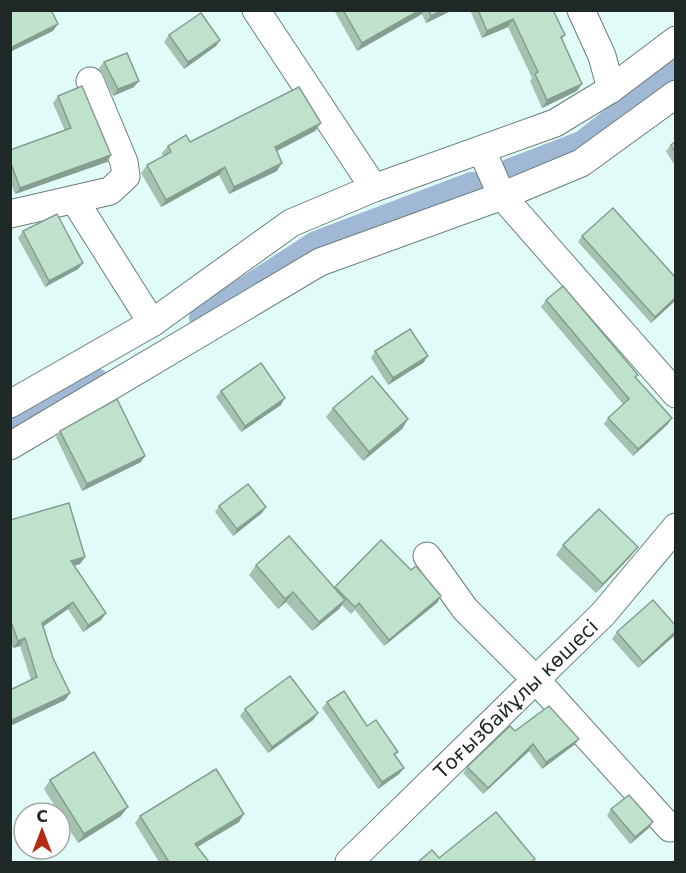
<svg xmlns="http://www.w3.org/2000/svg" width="686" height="873" viewBox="0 0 686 873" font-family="'DejaVu Sans',sans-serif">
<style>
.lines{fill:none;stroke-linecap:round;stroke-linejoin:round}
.canal{stroke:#a1b8d4;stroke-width:26}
.minor-casing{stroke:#677f7d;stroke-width:29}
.minor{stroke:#fff;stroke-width:27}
.wall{fill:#a4c2af}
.shaded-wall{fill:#869e8f}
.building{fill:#bfe2cc;stroke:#869e8f;stroke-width:1.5}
.labels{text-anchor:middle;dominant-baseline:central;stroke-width:4.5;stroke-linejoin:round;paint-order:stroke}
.street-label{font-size:20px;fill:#1e2827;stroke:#fff}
</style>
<rect width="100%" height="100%" fill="#e0fbf8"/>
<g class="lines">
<!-- canal -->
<g class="canal">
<path d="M511 171 582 144 676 71"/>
<path d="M202 318 316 244 472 185"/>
<path d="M10 428 96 381"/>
</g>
<!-- minor casing -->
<g class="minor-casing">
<g id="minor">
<path d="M256 10 374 188"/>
<path d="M581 10 602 56 611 89"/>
<path d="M482 151 502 196 676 394"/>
<path d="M75 201 152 323"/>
<path d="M10 214 110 191 126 176 124 162 90 81"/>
<path d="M10 404 152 323 291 223 374 188 555 123 611 89 676 40"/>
<path d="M10 446 320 262 502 196 581 163 676 94"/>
<path d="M427 556 465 609 537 681 670 828"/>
<path d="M349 862 603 614 676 527"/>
</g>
</g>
<!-- minor -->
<use href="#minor" class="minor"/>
</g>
<!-- wall -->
<g class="wall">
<path d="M336 10H453L426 23 422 14 357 51 335 12Z"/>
<path d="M470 10H553L565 35 562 39 577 91 542 108 530 81 532 78 508 27 482 38Z"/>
<path d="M169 35 220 40 216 46 184 69 164 42Z"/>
<path d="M104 62 134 87 113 96 99 68Z"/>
<path d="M58 96 111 155 107 162 15 194 10 181V150L65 131 53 103Z"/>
<path d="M321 123 315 131 277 151V171L229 194 219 175 161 207 141 173 147 165 163 156 162 153 168 146Z"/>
<path d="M675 142V166L666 151 671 145Z"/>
<path d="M23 231 83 263 78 269 45 287 18 238Z"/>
<path d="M582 236 675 301 651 323 578 242Z"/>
<path d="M546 300 668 424 633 456 604 424 608 418 623 404 541 307Z"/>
<path d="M375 351 428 356 423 363 388 385 371 358Z"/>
<path d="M221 391 281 405 241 432 216 397Z"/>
<path d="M333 408 408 419 402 429 363 461 326 417Z"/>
<path d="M60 431 141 462 82 491 56 437Z"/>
<path d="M219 506 262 513 233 536 215 512Z"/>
<path d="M10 520 85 557 80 564 74 566 106 613 101 620 83 632 68 609 43 626 53 658 70 693 65 700 10 726V690L31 680 20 646 13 648 10 642Z"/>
<path d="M563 545 631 556 596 593 556 555Z"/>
<path d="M256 565 334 587 411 570 441 596 437 603 384 646 355 610 351 614 342 605 339 609 312 631 286 602 278 609 249 575Z"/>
<path d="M617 632 674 636 638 668 612 639Z"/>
<path d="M327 702 398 752 395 755 404 768 399 774 378 789 322 708Z"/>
<path d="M245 709 318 713 313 720 268 753 240 716Z"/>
<path d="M515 731 579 739 574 745 542 769 529 751 483 794 463 773 467 767Z"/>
<path d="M50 780 121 816 78 843 60 815V813H59L44 789Z"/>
<path d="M611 809 649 828 630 844 607 816Z"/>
<path d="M140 816 239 822 197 847 209 862H159L135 823Z"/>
</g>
<!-- shaded-wall -->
<g class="shaded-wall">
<path d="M420 10H424L422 14 357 51 362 43Z"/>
<path d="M443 10H453L426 23 431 16Z"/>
<path d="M513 19 508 27 482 38 487 31Z"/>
<path d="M58 24 53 31 10 52V48Z"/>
<path d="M220 40 216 46 184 69 188 62Z"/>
<path d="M139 81 134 87 113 96 118 89Z"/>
<path d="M582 84 577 91 542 108 547 100Z"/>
<path d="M321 123 315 131 269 155 275 147Z"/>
<path d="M111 155 107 162 15 194 20 188Z"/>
<path d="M282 163 277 171 229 194 234 187Z"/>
<path d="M225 167 219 175 161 207 166 200Z"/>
<path d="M83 263 78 269 45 287 49 281Z"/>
<path d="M675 298V301L651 323 655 317Z"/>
<path d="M428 356 423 363 388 385 393 378Z"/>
<path d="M285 398 281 405 241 432 245 426Z"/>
<path d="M672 418 668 424 633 456 638 449Z"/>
<path d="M408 419 402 429 363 461 369 452Z"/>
<path d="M145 456 141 462 82 491 87 484Z"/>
<path d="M266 507 262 513 233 536 237 529Z"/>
<path d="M638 547 631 556 596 593 603 584Z"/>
<path d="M85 557 80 564 66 568 71 561Z"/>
<path d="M293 592 286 602 278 609 285 599Z"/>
<path d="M441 596 437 603 384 646 389 640Z"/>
<path d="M345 600 339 609 312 631 319 622Z"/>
<path d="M73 602 68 609 37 631 42 623Z"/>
<path d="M106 613 101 620 83 632 88 625Z"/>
<path d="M675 632 674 636 638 668 643 662Z"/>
<path d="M25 638 20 646 13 648 18 641Z"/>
<path d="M70 693 65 700 10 726V721Z"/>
<path d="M318 713 313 720 268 753 272 747Z"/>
<path d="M579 739 574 745 542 769 546 762Z"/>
<path d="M533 744 529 751 483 794 488 788Z"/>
<path d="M404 768 399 774 378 789 382 782Z"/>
<path d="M128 807 121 816 78 843 84 834Z"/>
<path d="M244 814 239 822 189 852 195 844Z"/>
<path d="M653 822 649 828 630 844 635 837Z"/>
</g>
<!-- building -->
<g class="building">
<path d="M10 10H51L58 24 10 48Z"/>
<path d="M343 10H420L362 43Z"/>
<path d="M429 10H443L431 16Z"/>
<path d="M478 10H553L565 35 561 37 582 84 547 100 535 74 538 72 513 19 487 31Z"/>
<path d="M201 13 220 40 188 62 169 35Z"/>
<path d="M127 53 139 81 118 89 104 62Z"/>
<path d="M82 86 111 155 20 188 10 161V150L71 128 58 96Z"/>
<path d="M299 87 321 123 275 147 282 163 234 187 225 167 166 200 147 165 171 152 168 146 186 135 190 142Z"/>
<path d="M675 142V152L671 145Z"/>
<path d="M613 208 675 277V298L655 317 582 236Z"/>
<path d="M57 214 83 263 49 281 23 231Z"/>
<path d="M563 286 638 375 635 377 672 418 638 449 608 418 629 399 546 300Z"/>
<path d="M410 329 428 356 393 378 375 351Z"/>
<path d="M261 363 285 398 245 426 221 391Z"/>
<path d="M372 376 408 419 369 452 333 408Z"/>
<path d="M117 399 145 456 87 484 60 431Z"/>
<path d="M248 484 266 507 237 529 219 506Z"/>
<path d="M69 503 85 557 71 561 106 613 88 625 73 602 42 623 53 658 70 693 10 721V690L37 677 25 638 18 641 10 619V520Z"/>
<path d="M599 509 638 547 603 584 563 545Z"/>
<path d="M289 536 345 600 319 622 293 592 285 599 256 565Z"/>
<path d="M381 540 411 570 416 566 441 596 389 640 359 603 355 607 335 587Z"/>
<path d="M653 600 675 625V632L643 662 617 632Z"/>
<path d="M290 676 318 713 272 747 245 709Z"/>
<path d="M344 691 367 726 376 720 398 752 394 754 404 768 382 782 327 702Z"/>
<path d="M549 706 579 739 546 762 533 744 488 788 467 767 510 726 515 731Z"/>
<path d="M94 752 128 807 84 834 50 780Z"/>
<path d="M216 769 244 814 195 844 209 862H169L140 816Z"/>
<path d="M629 795 653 822 635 837 611 809Z"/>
<path d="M496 812 535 859 531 862H418L432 850 439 858Z"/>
</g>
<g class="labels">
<!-- street labels -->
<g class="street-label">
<text transform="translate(516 699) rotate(-44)">Тоғызбайұлы көшесі</text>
</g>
</g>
<!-- border -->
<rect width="686" height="873" fill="none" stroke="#1e2827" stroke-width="24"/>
<!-- north arrow -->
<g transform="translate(42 831)"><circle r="28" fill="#ffffff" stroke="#a5a9a9" stroke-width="1.5"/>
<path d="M0-4.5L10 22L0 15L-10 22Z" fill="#b52814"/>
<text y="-9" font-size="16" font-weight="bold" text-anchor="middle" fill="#1e2827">С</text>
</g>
</svg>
